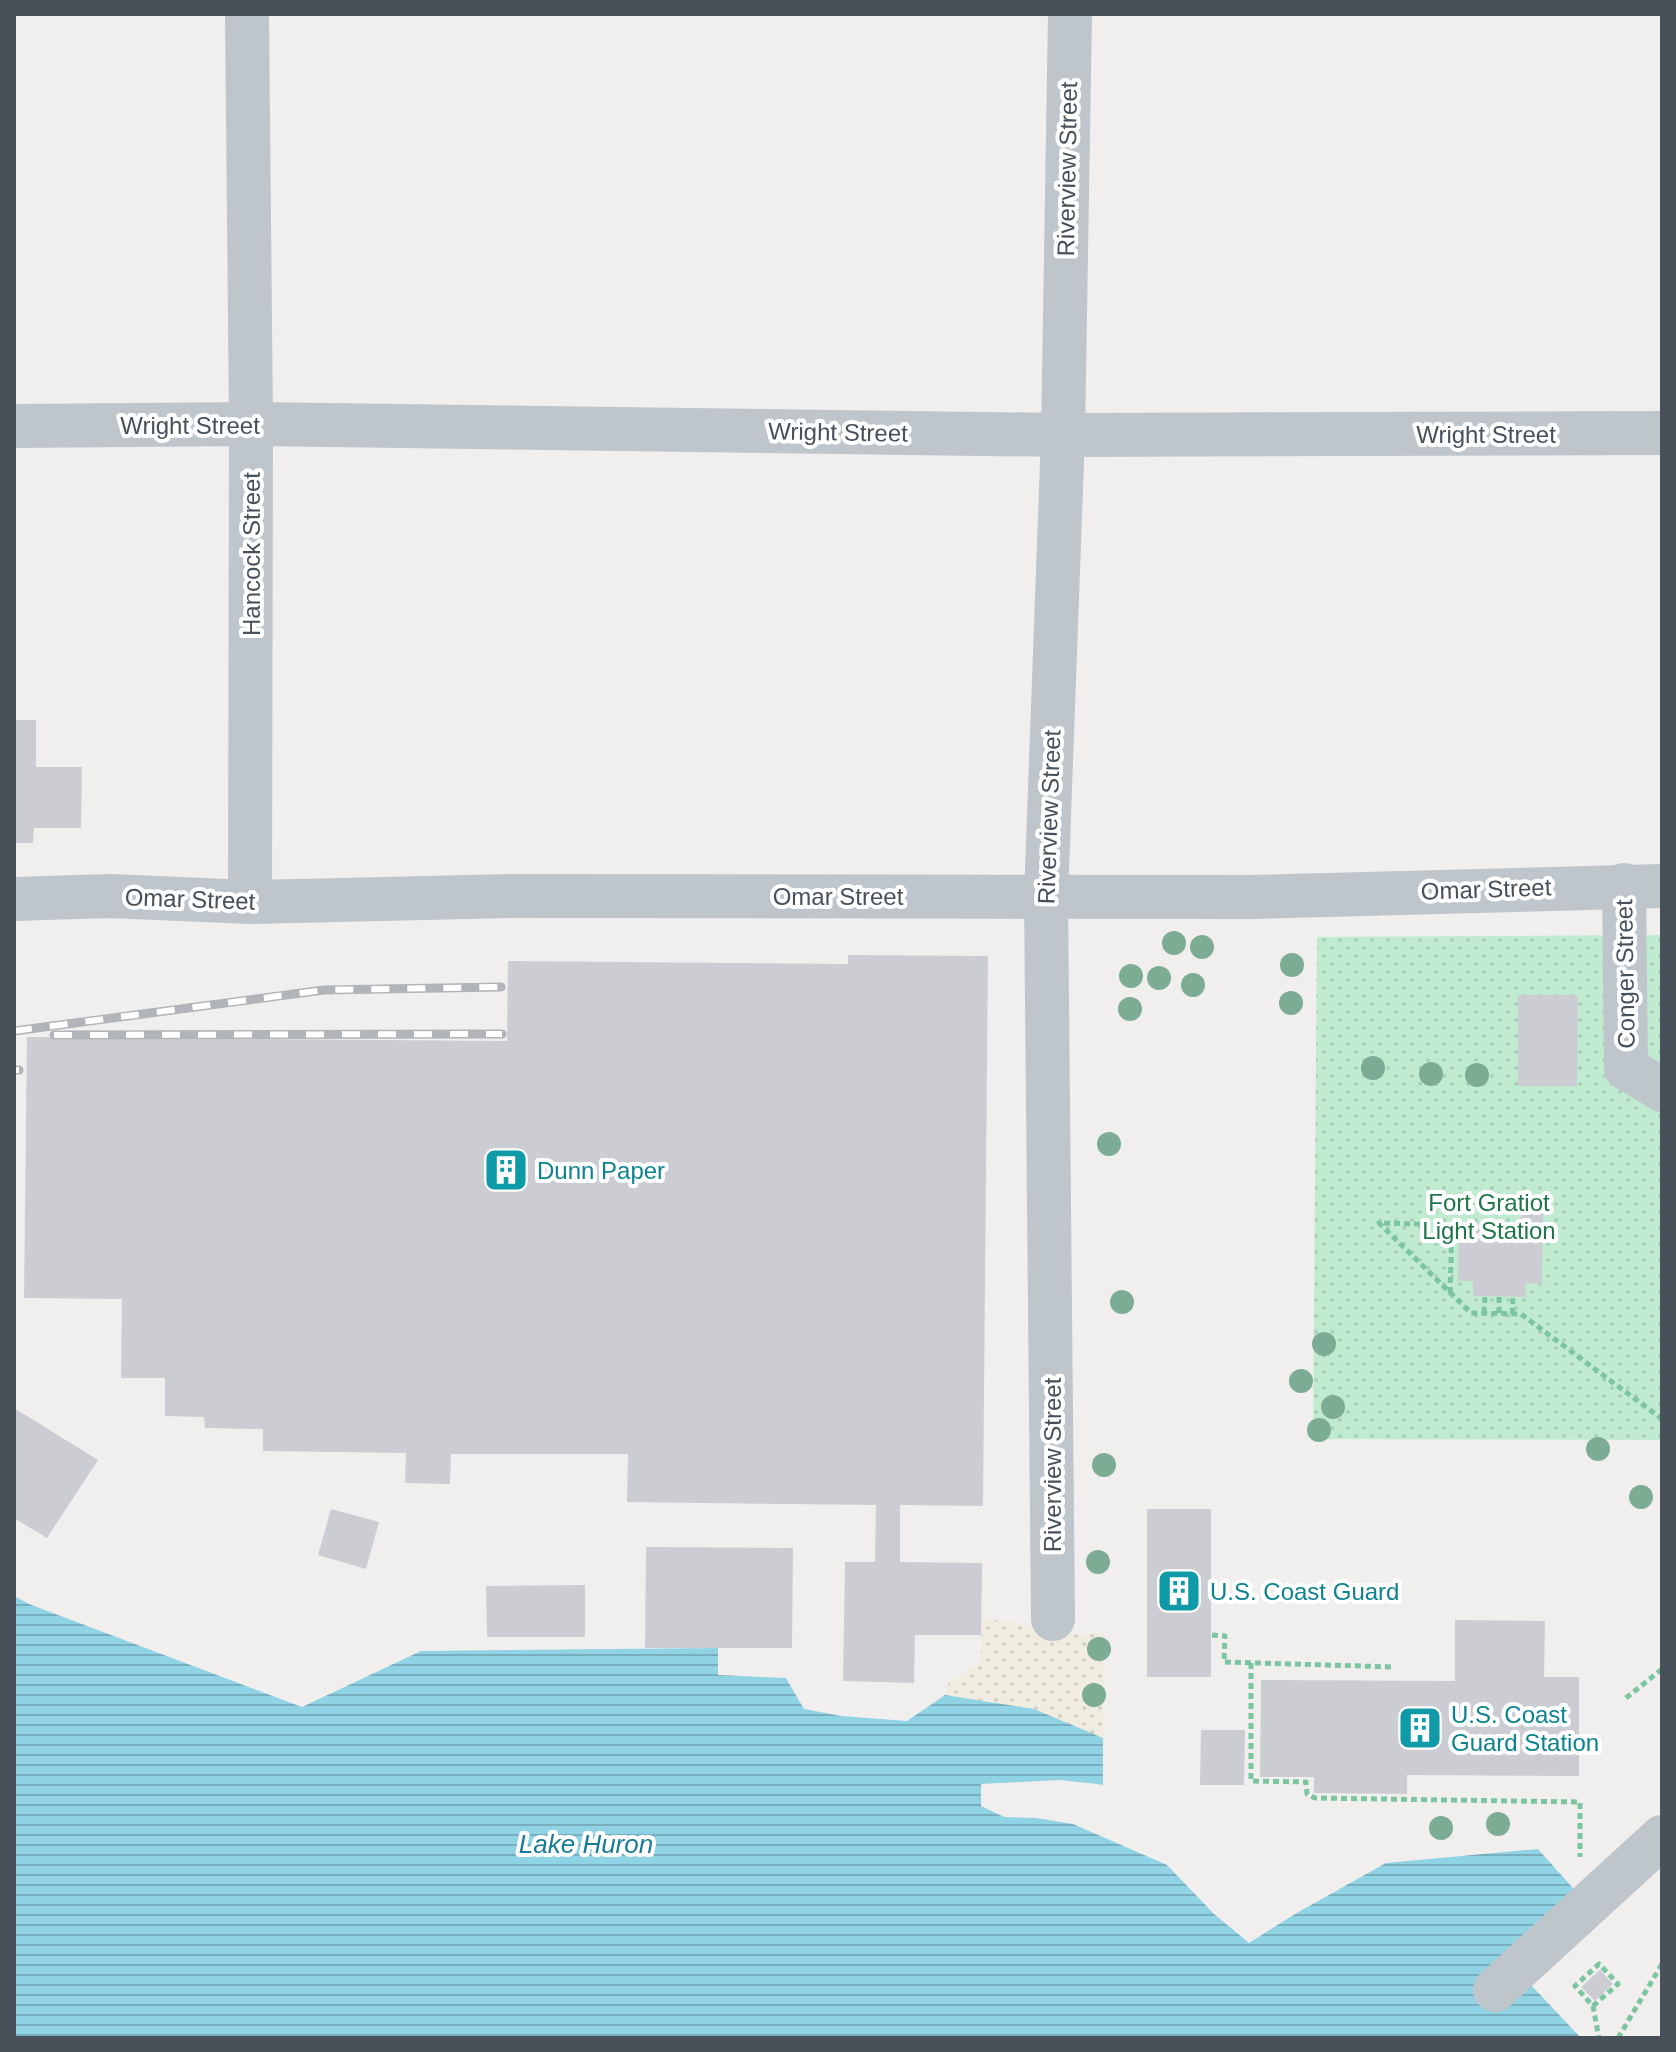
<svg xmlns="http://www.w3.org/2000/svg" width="1676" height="2052" viewBox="0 0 1676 2052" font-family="Arial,sans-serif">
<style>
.sand{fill:url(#sand-dots)}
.park{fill:url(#park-dots)}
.water{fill:url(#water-rules)}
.pier{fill:#f1eeee}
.building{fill:#cccdd3}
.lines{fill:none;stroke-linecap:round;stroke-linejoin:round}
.path{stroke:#7bc6a1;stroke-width:5;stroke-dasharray:6 4;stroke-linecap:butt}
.minor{stroke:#bec6cc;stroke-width:44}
.rail-casing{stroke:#b1b4b8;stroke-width:9}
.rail{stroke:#fff;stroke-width:6;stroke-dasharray:18;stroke-linecap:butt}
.tree{fill:#7dac94}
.labels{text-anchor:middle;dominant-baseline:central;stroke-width:8;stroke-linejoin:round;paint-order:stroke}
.street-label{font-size:24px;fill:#48515a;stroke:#fff}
.culture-label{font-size:24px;fill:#0d838f;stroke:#fff;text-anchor:start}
.park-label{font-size:24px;fill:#1e764a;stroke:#fff}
.water-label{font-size:26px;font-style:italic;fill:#177c97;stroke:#fff}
</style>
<defs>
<pattern id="sand-dots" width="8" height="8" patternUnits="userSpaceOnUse" patternTransform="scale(2)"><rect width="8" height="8" fill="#f1ece0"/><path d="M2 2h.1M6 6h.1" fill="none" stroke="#d0ccc2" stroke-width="1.8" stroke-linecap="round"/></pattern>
<pattern id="park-dots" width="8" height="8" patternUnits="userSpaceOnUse" patternTransform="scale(2)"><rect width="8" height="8" fill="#c0ebd1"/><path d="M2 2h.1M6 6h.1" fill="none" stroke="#a6cbb6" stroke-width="1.8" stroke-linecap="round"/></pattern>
<pattern id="water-rules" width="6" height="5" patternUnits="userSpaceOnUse" patternTransform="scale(2)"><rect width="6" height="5" fill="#90d3e5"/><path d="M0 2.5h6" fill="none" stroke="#78aebd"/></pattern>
</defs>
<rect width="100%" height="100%" fill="#f1eeee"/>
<!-- sand -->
<path class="sand" d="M981 1619 1014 1622 1057 1634H1104L1103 1783 948 1728 945 1695 948 1684 981 1662Z"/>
<!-- park -->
<path class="park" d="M1662 935V1440L1313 1439 1317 937Z"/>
<!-- water -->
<path class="water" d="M14 1596 29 1604 302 1707 421 1651 718 1648V1675L786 1678 804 1709 841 1716 907 1721 945 1695 1034 1709 1103 1738V1793L1268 1929 1386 1863 1538 1849 1580 1896 1530 1984 1581 2038H14Z"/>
<!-- pier -->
<path class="pier" d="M1059 1780 1107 1785V1790L1141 1804 1235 1869 1270 1924 1296 1909 1298 1912 1249 1943 1214 1914 1167 1865 1073 1824 1036 1818 1004 1817 981 1806V1784Z"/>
<!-- building -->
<g class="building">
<path d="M14 720H36V767H82L81 828H34L33 843H14Z"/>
<path d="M848 955 988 956 983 1506 900 1505V1562L982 1563 981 1635H915L914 1683 843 1681 845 1562H875L876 1505 627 1502 628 1454H451L450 1484 405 1483 406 1453 263 1451V1429L205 1428 204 1417 165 1416V1378H121L122 1299 24 1298 27 1037 507 1041 508 961 848 964Z"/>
<path d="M1518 995H1578L1577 1086H1518Z"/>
<path d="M1521 1211H1543L1542 1284 1525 1283 1526 1297 1473 1296V1281H1458L1459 1222 1521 1223Z"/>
<path d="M14 1408 98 1460 47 1538 14 1518Z"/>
<path d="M331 1509 379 1522 366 1569 318 1555Z"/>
<rect x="1147" y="1509" width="64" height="168"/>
<path d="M646 1547 793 1548 792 1648H645Z"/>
<path d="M585 1585V1637H487L486 1586Z"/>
<path d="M1455 1620 1545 1621 1544 1677H1579V1776L1407 1775V1794L1314 1793V1777H1260L1261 1680 1455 1681Z"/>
<path d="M1201 1730H1245L1244 1785H1200Z"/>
<path d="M1600 1970 1613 1984 1595 2001 1581 1987Z"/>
</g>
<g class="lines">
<!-- path -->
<g class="path">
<path d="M1450 1293 1452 1225 1379 1223 1471 1313 1521 1314 1662 1419"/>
<path d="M1484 1313 1485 1296"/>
<path d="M1499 1313V1297"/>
<path d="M1512 1314 1513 1297"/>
<path d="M1212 1635 1225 1636 1224 1662 1393 1667"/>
<path d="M1251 1663V1781L1306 1782 1307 1794 1315 1798 1580 1802V1857"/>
<path d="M1626 1698 1662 1669"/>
<path d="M1593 2006 1618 1984 1599 1964 1575 1986 1593 2006 1599 2038"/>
<path d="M1618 2038 1662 1964"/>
</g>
<!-- minor -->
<g class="minor">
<path d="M247 14 251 424 250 902"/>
<path d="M14 426 251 424 1063 435 1662 433"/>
<path d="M1624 885 1626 1068 1662 1090"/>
<path d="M14 899 110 896 250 902 511 896 1251 897 1662 886"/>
<path d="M1053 1619 1046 897 1063 435 1070 14"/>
<path d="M1495 1990 1662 1837"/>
</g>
<!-- rail casing -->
<g class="rail-casing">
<g id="rail">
<path d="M14 1031 324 990 501 987"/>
<path d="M54 1035 502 1034"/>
<path d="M14 1070H19"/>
</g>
</g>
<!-- rail -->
<use href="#rail" class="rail"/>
</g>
<!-- trees -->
<g class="tree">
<circle cx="1174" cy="943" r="12"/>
<circle cx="1202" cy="947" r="12"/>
<circle cx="1292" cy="965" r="12"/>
<circle cx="1131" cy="976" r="12"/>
<circle cx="1159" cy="978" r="12"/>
<circle cx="1193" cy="985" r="12"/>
<circle cx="1291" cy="1003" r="12"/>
<circle cx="1130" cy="1009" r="12"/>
<circle cx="1373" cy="1068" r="12"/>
<circle cx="1431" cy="1074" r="12"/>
<circle cx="1477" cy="1075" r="12"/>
<circle cx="1109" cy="1144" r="12"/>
<circle cx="1122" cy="1302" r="12"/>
<circle cx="1324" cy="1344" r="12"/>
<circle cx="1301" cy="1381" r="12"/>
<circle cx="1333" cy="1407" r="12"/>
<circle cx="1319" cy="1430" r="12"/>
<circle cx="1598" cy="1449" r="12"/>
<circle cx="1104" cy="1465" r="12"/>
<circle cx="1641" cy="1497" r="12"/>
<circle cx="1098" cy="1562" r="12"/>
<circle cx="1099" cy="1649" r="12"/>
<circle cx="1094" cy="1695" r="12"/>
<circle cx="1498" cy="1824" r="12"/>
<circle cx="1441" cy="1828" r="12"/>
</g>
<!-- icons -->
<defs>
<g id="building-square" transform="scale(2.3)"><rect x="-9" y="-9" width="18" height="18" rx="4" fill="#0f9aa8" stroke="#fff"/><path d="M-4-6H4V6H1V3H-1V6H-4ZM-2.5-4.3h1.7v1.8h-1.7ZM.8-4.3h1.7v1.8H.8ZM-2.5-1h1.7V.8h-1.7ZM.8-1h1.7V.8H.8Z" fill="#fff"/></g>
</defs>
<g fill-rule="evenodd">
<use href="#building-square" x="506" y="1170"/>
<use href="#building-square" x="1179" y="1591"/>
<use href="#building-square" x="1420" y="1728"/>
</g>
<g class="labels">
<!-- street labels -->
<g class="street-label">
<text transform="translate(1067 169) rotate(-89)">Riverview Street</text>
<text x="190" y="425">Wright Street</text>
<text transform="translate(838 432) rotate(1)">Wright Street</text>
<text x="1486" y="434">Wright Street</text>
<text transform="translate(251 554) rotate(-90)">Hancock Street</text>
<text transform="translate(1049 817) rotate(-88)">Riverview Street</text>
<text transform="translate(1486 889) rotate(-2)">Omar Street</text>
<text x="838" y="896">Omar Street</text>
<text transform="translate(190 899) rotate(2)">Omar Street</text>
<text transform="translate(1625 974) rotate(-91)">Conger Street</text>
<text transform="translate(1052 1465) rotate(-90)">Riverview Street</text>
</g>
<!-- culture labels -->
<g class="culture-label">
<text x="537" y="1170">Dunn Paper</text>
<text x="1210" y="1591">U.S. Coast Guard</text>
<text x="1451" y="1714">U.S. Coast<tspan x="1451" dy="28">Guard Station</tspan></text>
</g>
<!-- park labels -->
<g class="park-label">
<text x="1489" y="1202">Fort Gratiot<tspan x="1489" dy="28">Light Station</tspan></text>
</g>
<!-- water labels -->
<g class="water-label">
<text x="586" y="1844">Lake Huron</text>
</g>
</g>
<!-- border -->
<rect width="1676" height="2052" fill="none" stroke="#48515a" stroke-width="32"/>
</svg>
